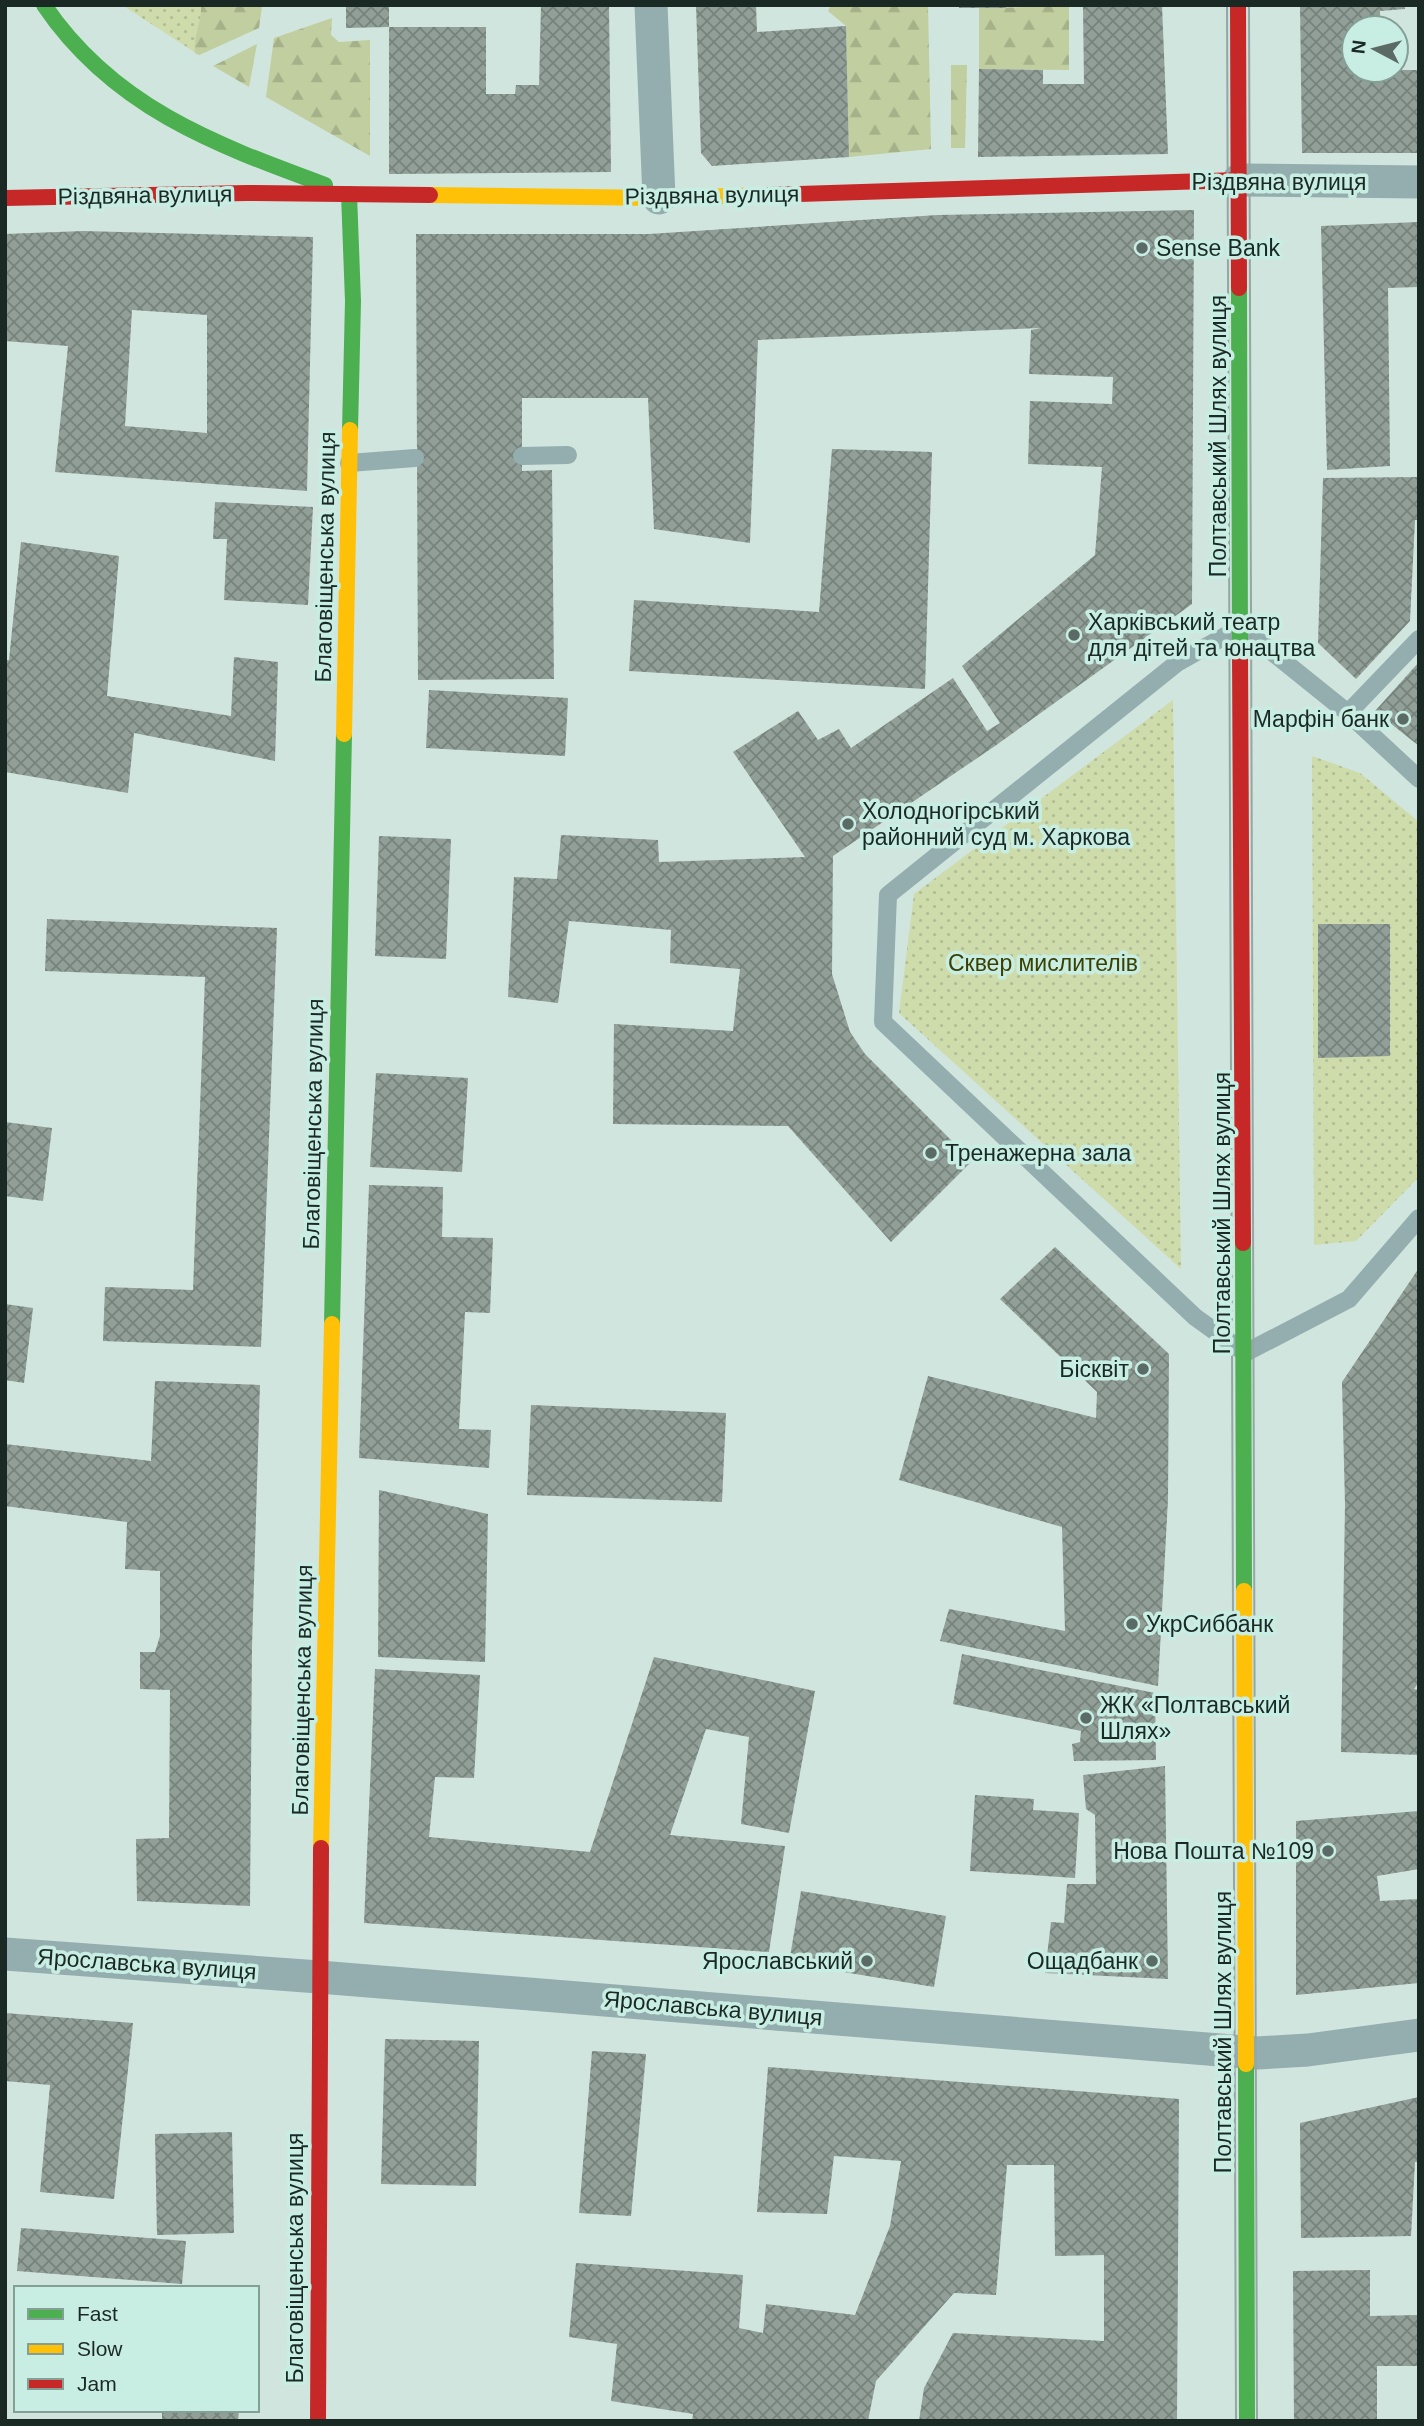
<svg xmlns="http://www.w3.org/2000/svg" width="1424" height="2426" viewBox="0 0 1424 2426" font-family="Arial,sans-serif">
  <style>
    .grass { fill: url(#grass-dots) }
    .forest { fill: url(#forest-firs) }
    .building { fill: url(#building-cross-hatch); fill-rule: evenodd }
    .lines { fill: none; stroke-linecap: round; stroke-linejoin: round }
    .lane { stroke: #94adae; stroke-width: 18 }
    .street { stroke: #94adae; stroke-width: 33 }
    .fast { stroke: #4caf50; stroke-width: 16 }
    .slow { stroke: #ffc107; stroke-width: 16 }
    .jam { stroke: #c62828; stroke-width: 16 }
    .tram { stroke: #94a7a5; stroke-width: 2 }
    .poi-dot { fill: #5a6b66; stroke: #c8ede2; stroke-width: 2.5 }
    .labels { text-anchor: middle; dominant-baseline: central; stroke-width: 7; stroke-linejoin: round; paint-order: stroke }
    .street-label { font-size: 23px; fill: #1b2925; stroke: #c8ede2 }
    .poi-label { font-size: 23px; fill: #1b2925; stroke: #c8ede2; text-anchor: start }
    .park-label { font-size: 23px; fill: #3b3f00; stroke: #c8ede2 }
  </style>
  <defs>
    <pattern id="grass-dots" width="8" height="8" patternUnits="userSpaceOnUse" patternTransform="scale(1.75)"><rect width="8" height="8" fill="#cedcac"/><path d="M2 2h.1M6 6h.1" fill="none" stroke="#b0bd94" stroke-width="1.8" stroke-linecap="round"/></pattern>
    <pattern id="forest-firs" width="22" height="20" patternUnits="userSpaceOnUse" patternTransform="scale(1.75)"><rect width="22" height="20" fill="#c1ce9f"/><path d="M5 1l3.5 6h-7zM16 11l3.5 6h-7z" fill="#a5b189"/></pattern>
    <pattern id="building-cross-hatch" width="8" height="8" patternUnits="userSpaceOnUse" patternTransform="scale(1.75)"><rect width="8" height="8" fill="#929f98"/><path d="M0 0l8 8M0 8l8-8" fill="none" stroke="#76827c"/></pattern>
  </defs>
  <rect width="100%" height="100%" fill="#d0e5de"/>
  <g class="grass">
    <path d="M 122,5 L 262,5 L 259,28 L 199,55 Z"/>
    <path d="M 1173,700 L 1181,1269 L 899,1013 L 914,894 Z"/>
    <path d="M 1312,756 L 1360,773 L 1419,822 L 1419,1177 L 1356,1241 L 1314,1245 Z"/>
  </g>
  <g class="forest">
    <path d="M 201,5 L 262,5 L 259,28 L 199,55 L 195,53 C 193,35 202,22 201,5 Z"/>
    <path d="M 831,5 L 928,5 L 931,149 L 849,157 L 846,26 L 828,11 Z"/>
    <path d="M 1069,6 L 1069,70 L 979,69 L 979,8 Z"/>
    <path d="M 332,18 L 331,35 L 339,42 L 370,40 L 370,156 L 266,97 L 274,38 Z"/>
    <path d="M 257,44 L 249,87 L 213,66 Z"/>
    <path d="M 951,65 L 967,65 L 965,148 L 951,148 Z"/>
  </g>
  <g class="building">
    <path d="M 346,5 L 389,5 L 389,27 L 346,28 Z"/>
    <path d="M 541,5 L 609,5 L 611,172 L 389,174 L 389,27 L 486,27 L 486,94 L 515,94 L 516,85 L 539,85 Z"/>
    <path d="M 696,5 L 756,5 L 757,32 L 846,26 L 849,157 L 712,166 L 701,153 Z"/>
    <path d="M 960,5 L 1006,5 L 1006,8 L 959,8 Z"/>
    <path d="M 1083,5 L 1162,5 L 1168,154 L 978,157 L 979,69 L 1043,70 L 1043,84 L 1084,84 Z"/>
    <path d="M 1300,5 L 1405,5 L 1405,9 L 1380,11 L 1380,28 L 1354,28 L 1354,70 L 1419,70 L 1419,153 L 1302,153 Z"/>
    <path d="M 1194,210 L 1192,604 L 995,746 L 833,856 L 832,974 L 850,1032 L 865,1054 L 972,1161 L 891,1242 L 788,1126 L 613,1124 L 614,1024 L 733,1031 L 740,969 L 670,963 L 671,930 L 569,921 L 558,1003 L 508,997 L 514,877 L 557,879 L 561,835 L 658,840 L 659,862 L 805,857 L 733,752 L 798,711 L 818,740 L 839,729 L 851,748 L 953,678 L 987,731 L 1000,723 L 962,666 L 1095,555 L 1102,467 L 1028,464 L 1030,401 L 1112,404 L 1113,377 L 1029,374 L 1031,330 L 1041,328 L 758,340 L 750,543 L 654,529 L 648,398 L 522,398 L 522,471 L 552,470 L 554,679 L 418,680 L 416,234 L 649,234 L 938,215 Z"/>
    <path d="M 1419,222 L 1419,287 L 1388,288 L 1390,466 L 1327,470 L 1321,226 Z"/>
    <path d="M 83,231 L 313,237 L 307,491 L 55,472 L 68,346 L 5,341 L 5,234 ZM 132,310 L 207,315 L 207,433 L 125,426 Z"/>
    <path d="M 832,449 L 932,452 L 925,689 L 629,671 L 634,600 L 819,612 Z"/>
    <path d="M 1419,477 L 1419,520 L 1415,520 L 1410,621 L 1356,679 L 1318,643 L 1323,478 Z"/>
    <path d="M 215,502 L 313,507 L 308,605 L 224,600 L 227,539 L 213,539 Z"/>
    <path d="M 21,542 L 119,556 L 107,696 L 231,716 L 234,657 L 278,662 L 275,761 L 134,733 L 128,793 L 5,772 L 5,660 L 9,660 Z"/>
    <path d="M 1419,662 L 1419,746 L 1375,711 Z"/>
    <path d="M 429,690 L 568,698 L 565,756 L 426,748 Z"/>
    <path d="M 379,836 L 451,839 L 446,959 L 375,956 Z"/>
    <path d="M 47,919 L 277,928 L 261,1347 L 103,1341 L 105,1287 L 193,1290 L 205,977 L 45,971 Z"/>
    <path d="M 1318,924 L 1390,924 L 1390,1056 L 1318,1058 Z"/>
    <path d="M 376,1073 L 468,1078 L 462,1172 L 370,1167 Z"/>
    <path d="M 5,1122 L 52,1128 L 43,1201 L 5,1196 Z"/>
    <path d="M 369,1185 L 443,1187 L 442,1237 L 493,1238 L 490,1313 L 465,1312 L 459,1429 L 491,1430 L 489,1468 L 359,1458 Z"/>
    <path d="M 1055,1247 L 1169,1354 L 1168,1499 L 1158,1686 L 940,1641 L 949,1609 L 1065,1631 L 1062,1527 L 899,1480 L 928,1376 L 1096,1418 L 1097,1392 L 1000,1299 Z"/>
    <path d="M 1419,1268 L 1419,1682 L 1414,1689 L 1419,1690 L 1419,1755 L 1341,1752 L 1345,1505 L 1342,1382 Z"/>
    <path d="M 5,1304 L 33,1308 L 24,1383 L 5,1380 Z"/>
    <path d="M 155,1381 L 260,1385 L 252,1646 L 250,1906 L 137,1901 L 136,1839 L 169,1838 L 170,1690 L 140,1689 L 140,1652 L 155,1652 L 160,1636 L 160,1571 L 125,1569 L 127,1522 L 5,1506 L 5,1444 L 151,1461 Z"/>
    <path d="M 531,1405 L 726,1413 L 722,1502 L 527,1495 Z"/>
    <path d="M 379,1490 L 488,1514 L 485,1662 L 378,1657 Z"/>
    <path d="M 962,1654 L 1155,1693 L 1156,1760 L 1074,1761 L 1072,1744 L 1080,1742 L 1081,1731 L 953,1704 Z"/>
    <path d="M 654,1657 L 815,1691 L 789,1833 L 741,1824 L 749,1737 L 706,1729 L 670,1835 L 785,1846 L 769,1952 L 364,1923 L 375,1669 L 480,1675 L 474,1778 L 435,1777 L 429,1837 L 590,1852 Z"/>
    <path d="M 1165,1766 L 1168,1979 L 1045,1973 L 1051,1922 L 1064,1923 L 1067,1884 L 1096,1884 L 1095,1815 L 1086,1809 L 1083,1775 Z"/>
    <path d="M 975,1795 L 1034,1799 L 1033,1810 L 1079,1813 L 1075,1878 L 970,1871 Z"/>
    <path d="M 1419,1811 L 1419,1869 L 1377,1876 L 1380,1901 L 1419,1899 L 1419,1983 L 1296,1995 L 1296,1821 Z"/>
    <path d="M 801,1891 L 946,1916 L 934,1987 L 789,1963 Z"/>
    <path d="M 5,2013 L 133,2023 L 114,2199 L 40,2192 L 50,2085 L 5,2081 Z"/>
    <path d="M 385,2039 L 479,2041 L 476,2186 L 381,2184 Z"/>
    <path d="M 592,2051 L 646,2054 L 631,2216 L 579,2213 Z"/>
    <path d="M 768,2067 L 1179,2099 L 1177,2421 L 919,2421 L 924,2388 L 953,2333 L 1104,2341 L 1104,2255 L 1055,2256 L 1054,2165 L 1007,2165 L 996,2295 L 954,2293 L 876,2381 L 868,2421 L 692,2421 L 693,2414 L 611,2401 L 617,2344 L 569,2337 L 576,2263 L 743,2275 L 739,2328 L 763,2333 L 766,2304 L 855,2315 L 890,2226 L 901,2161 L 834,2156 L 827,2214 L 757,2212 Z"/>
    <path d="M 1419,2097 L 1419,2162 L 1415,2162 L 1411,2236 L 1301,2238 L 1300,2123 Z"/>
    <path d="M 232,2132 L 234,2233 L 157,2235 L 155,2134 Z"/>
    <path d="M 21,2228 L 186,2241 L 182,2284 L 17,2271 Z"/>
    <path d="M 1370,2270 L 1370,2316 L 1419,2315 L 1419,2366 L 1377,2366 L 1377,2421 L 1294,2421 L 1293,2271 Z"/>
    <path d="M 162,2410 L 239,2410 L 238,2421 L 162,2421 Z"/>
  </g>
  <g class="lines">
    <g class="lane">
      <path d="M 522,456 L 568,455"/>
      <path d="M 349,463 L 415,458"/>
      <path d="M 1348,713 L 1419,639"/>
      <path d="M 1419,779 L 1348,713 L 1241,627 L 1177,663 L 888,895 L 883,1022 L 1195,1317 L 1245,1353 L 1349,1299 L 1419,1218"/>
    </g>
    <g class="street">
      <path d="M 651,5 L 659,198"/>
      <path d="M 1239,180 L 1419,182"/>
      <path d="M 5,1954 L 319,1977 L 1257,2053 L 1308,2050 L 1419,2035"/>
    </g>
    <g class="fast">
      <path d="M 44,5 C 113,107 214,144 325,185"/>
      <path d="M 349,194 L 353,301 L 350,430"/>
      <path d="M 1239,288 L 1240,653"/>
      <path d="M 1243,1243 L 1244,1591"/>
      <path d="M 332,1324 L 344,734"/>
      <path d="M 1246,2064 L 1247,2421"/>
    </g>
    <g class="slow">
      <path d="M 430,195 L 659,198 L 768,195"/>
      <path d="M 344,734 L 350,430"/>
      <path d="M 1244,1591 L 1246,2064"/>
      <path d="M 321,1848 L 332,1324"/>
    </g>
    <g class="jam">
      <path d="M 1238,5 L 1239,288"/>
      <path d="M 768,195 L 1239,180"/>
      <path d="M 5,198 L 247,193 L 430,195"/>
      <path d="M 1240,653 L 1243,1243"/>
      <path d="M 318,2421 L 321,1848"/>
    </g>
    <g class="tram">
      <path d="M 1227,5 L 1236,2421"/>
      <path d="M 1249,5 L 1257,2421"/>
    </g>
  </g>
  <g class="poi-dot">
    <circle cx="1142" cy="248" r="7"/>
    <circle cx="1074" cy="635" r="7"/>
    <circle cx="1403" cy="719" r="7"/>
    <circle cx="848" cy="824" r="7"/>
    <circle cx="931" cy="1153" r="7"/>
    <circle cx="1143" cy="1369" r="7"/>
    <circle cx="1132" cy="1624" r="7"/>
    <circle cx="1086" cy="1718" r="7"/>
    <circle cx="1328" cy="1851" r="7"/>
    <circle cx="867" cy="1961" r="7"/>
    <circle cx="1152" cy="1961" r="7"/>
  </g>
  <g class="labels">
    <g class="street-label">
      <text x="1279" y="182">Різдвяна вулиця</text>
      <text transform="translate(145 195) rotate(-1)">Різдвяна вулиця</text>
      <text transform="translate(712 195) rotate(-1)">Різдвяна вулиця</text>
      <text transform="translate(1218 436) rotate(-90)">Полтавський Шлях вулиця</text>
      <text transform="translate(325 557) rotate(-89)">Благовіщенська вулиця</text>
      <text transform="translate(313 1124) rotate(-89)">Благовіщенська вулиця</text>
      <text transform="translate(1222 1213) rotate(-90)">Полтавський Шлях вулиця</text>
      <text transform="translate(302 1690) rotate(-89)">Благовіщенська вулиця</text>
      <text transform="translate(147 1964) rotate(4)">Ярославська вулиця</text>
      <text transform="translate(713 2008) rotate(5)">Ярославська вулиця</text>
      <text transform="translate(1223 2032) rotate(-90)">Полтавський Шлях вулиця</text>
      <text transform="translate(295 2258) rotate(-90)">Благовіщенська вулиця</text>
    </g>
    <g class="poi-label">
      <text x="1156" y="248">Sense Bank</text>
      <text x="1088" y="622">Харківський театр<tspan x="1088" dy="26">для дітей та юнацтва</tspan></text>
      <text x="1389" y="719" text-anchor="end">Марфін банк</text>
      <text x="862" y="811">Холодногірський<tspan x="862" dy="26">районний суд м. Харкова</tspan></text>
      <text x="945" y="1153">Тренажерна зала</text>
      <text x="1129" y="1369" text-anchor="end">Бісквіт</text>
      <text x="1146" y="1624">УкрСиббанк</text>
      <text x="1100" y="1705">ЖК «Полтавський<tspan x="1100" dy="26">Шлях»</tspan></text>
      <text x="1314" y="1851" text-anchor="end">Нова Пошта №109</text>
      <text x="853" y="1961" text-anchor="end">Ярославський</text>
      <text x="1138" y="1961" text-anchor="end">Ощадбанк</text>
    </g>
    <g class="park-label">
      <text x="1043" y="963">Сквер мислителів</text>
    </g>
  </g>
  <rect width="1424" height="2426" fill="none" stroke="#1b2925" stroke-width="14"/>
  <rect x="14" y="2286" width="245" height="126" fill="#c8ede2" stroke="#839f96" stroke-width="2"/>
  <rect x="28" y="2309" width="35" height="10" fill="#4caf50" stroke="#839f96" stroke-width="2"/>
  <text x="77" y="2321" font-size="21" fill="#1b2925">Fast</text>
  <rect x="28" y="2344" width="35" height="10" fill="#ffc107" stroke="#839f96" stroke-width="2"/>
  <text x="77" y="2356" font-size="21" fill="#1b2925">Slow</text>
  <rect x="28" y="2379" width="35" height="10" fill="#c62828" stroke="#839f96" stroke-width="2"/>
  <text x="77" y="2391" font-size="21" fill="#1b2925">Jam</text>
  <g transform="translate(1375 49) rotate(277)"><circle r="33" fill="#c8ede2" stroke="#839f96" stroke-width="2"/>
  <path d="M0-5L12 26L0 18L-12 26Z" fill="#5a6b66"/>
  <text y="-10" font-size="19" font-weight="bold" text-anchor="middle" fill="#1b2925">N</text>
  </g>
</svg>
